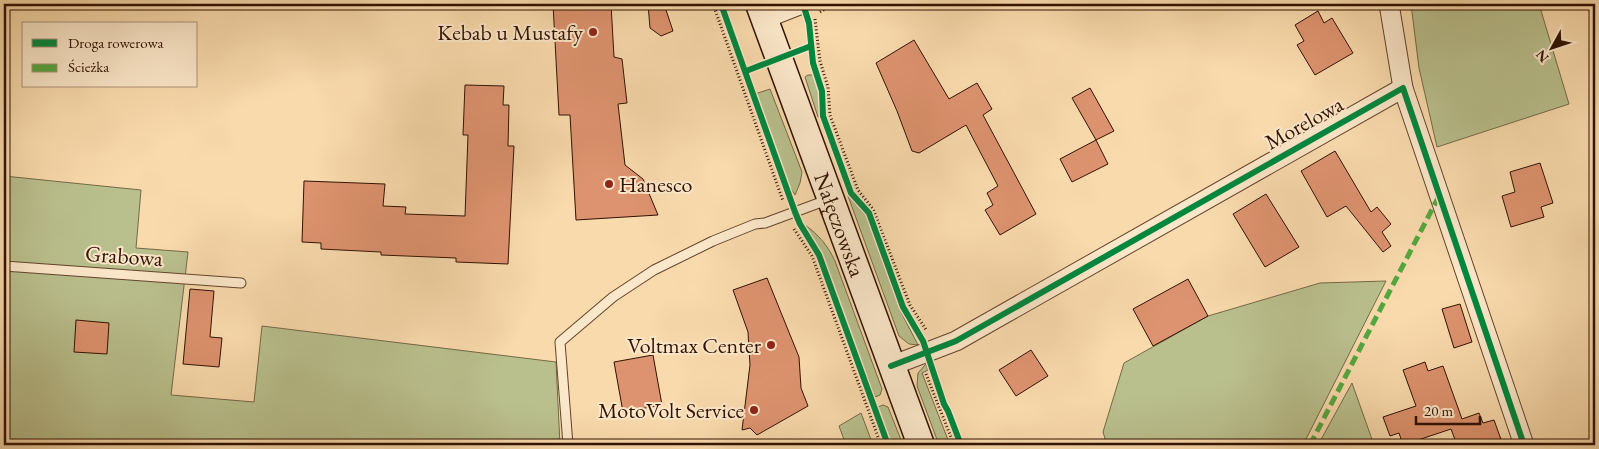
<svg xmlns="http://www.w3.org/2000/svg" width="1599" height="449" viewBox="0 0 1599 449" font-family="'EB Garamond',serif">
  <style>
    .green { fill: #b9c08d; stroke: #756947 }
    .building { fill: #dd936f; stroke: #311201 }
    .lines { fill: none; stroke-linecap: round; stroke-linejoin: round }
    .lane-casing { stroke: #63442c; stroke-width: 11 }
    .street-casing { stroke: #63442c; stroke-width: 21 }
    .secondary-casing { stroke: #311201; stroke-width: 29 }
    .path { stroke: #311201; stroke-width: 3; stroke-dasharray: 1 2.5; stroke-linecap: butt }
    .lane { stroke: #fbe7c9; stroke-width: 9 }
    .street { stroke: #fbe7c9; stroke-width: 19 }
    .secondary { stroke: #fbe7c9; stroke-width: 26 }
    .quiet { stroke: #54a840; stroke-width: 5; stroke-dasharray: 10 5; stroke-linecap: butt }
    .cycleway-casing { stroke: #fbe7c9; stroke-width: 9 }
    .cycleway { stroke: #00873e; stroke-width: 6 }
    .poi-dot { fill: #8f2418; stroke: #fbe7c9; stroke-width: 2 }
    .labels { text-anchor: middle; dominant-baseline: central; stroke-width: 4; stroke-linejoin: round; paint-order: stroke }
    .poi-label { font-size: 22px; fill: #311201; stroke: #fbe7c9; text-anchor: end }
    .street-label { font-size: 22px; fill: #311201; stroke: #fbe7c9 }
  </style>
  <rect width="100%" height="100%" fill="#f9daac"/>
  <filter id="stains"><feTurbulence type="fractalNoise" baseFrequency=".004" numOctaves="4"/><feColorMatrix values="0 0 0 0 .2 0 0 0 0 .09 0 0 0 0 .02 0 0 0 .5 -.17"/></filter>
  <radialGradient id="worn" r=".72"><stop offset=".6" stop-color="#630" stop-opacity="0"/><stop offset="1" stop-color="#630" stop-opacity=".3"/></radialGradient>
  <g class="green">
    <path d="M 1411,4 L 1539,4 L 1569,104 L 1437,147 L 1419,68 Z"/>
    <path d="M 808,75 L 813,75 L 818,88 L 820,116 L 818,117 L 805,77 Z"/>
    <path d="M 770,89 L 802,172 L 800,183 L 795,195 L 786,181 L 755,94 Z"/>
    <path d="M 4,176 L 141,190 L 136,248 L 188,252 L 171,395 L 254,402 L 262,326 L 556,362 L 560,445 L 4,445 Z"/>
    <path d="M 848,196 L 866,216 L 900,310 L 918,345 L 909,344 L 899,336 Z"/>
    <path d="M 805,225 C 819,235 828,246 835,261 L 882,389 L 880,395 L 875,397 L 821,253 L 810,238 Z"/>
    <path d="M 1386,281 L 1303,445 L 1107,445 L 1103,432 L 1124,363 L 1208,316 L 1320,283 Z"/>
    <path d="M 926,364 L 928,370 L 922,373 L 950,445 L 939,445 L 917,386 L 918,373 Z"/>
    <path d="M 1352,383 L 1374,445 L 1318,445 Z"/>
    <path d="M 883,405 L 888,407 L 903,445 L 891,445 L 878,407 Z"/>
    <path d="M 861,413 L 873,445 L 846,445 L 839,426 Z"/>
  </g>
  <g class="building">
    <path d="M 553,4 L 611,4 L 614,57 L 622,59 L 627,103 L 618,104 L 625,165 L 643,179 L 658,215 L 576,220 L 570,115 L 559,115 Z"/>
    <path d="M 648,4 L 664,4 L 673,31 L 661,36 L 650,28 Z"/>
    <path d="M 1318,11 L 1324,23 L 1332,18 L 1353,53 L 1315,75 L 1297,45 L 1304,41 L 1295,25 Z"/>
    <path d="M 914,40 L 949,99 L 977,83 L 992,109 L 983,115 L 1036,214 L 1000,235 L 985,210 L 993,205 L 987,193 L 998,186 L 966,125 L 919,153 L 912,151 L 897,111 L 876,63 Z"/>
    <path d="M 465,85 L 504,86 L 503,105 L 509,105 L 508,146 L 514,146 L 508,264 L 456,262 L 456,258 L 381,255 L 381,252 L 321,249 L 321,243 L 302,242 L 304,181 L 385,184 L 383,206 L 406,207 L 405,214 L 465,216 L 468,135 L 463,135 Z"/>
    <path d="M 1090,88 L 1114,131 L 1096,140 L 1072,98 Z"/>
    <path d="M 1096,140 L 1108,164 L 1072,182 L 1060,159 Z"/>
    <path d="M 1335,151 L 1371,212 L 1377,207 L 1391,224 L 1382,232 L 1391,246 L 1383,252 L 1346,206 L 1327,217 L 1301,171 Z"/>
    <path d="M 1540,163 L 1553,203 L 1541,207 L 1544,217 L 1511,227 L 1502,196 L 1515,192 L 1510,172 Z"/>
    <path d="M 1266,194 L 1299,247 L 1265,267 L 1233,214 Z"/>
    <path d="M 767,278 L 799,357 L 801,388 L 808,406 L 757,435 L 750,428 L 742,430 L 750,365 L 748,332 L 733,290 Z"/>
    <path d="M 1188,279 L 1208,316 L 1153,346 L 1133,309 Z"/>
    <path d="M 190,289 L 214,291 L 210,337 L 222,338 L 219,367 L 183,364 Z"/>
    <path d="M 1460,304 L 1472,342 L 1454,348 L 1442,309 Z"/>
    <path d="M 76,320 L 109,323 L 107,354 L 74,352 Z"/>
    <path d="M 1031,350 L 1048,376 L 1016,396 L 999,370 Z"/>
    <path d="M 653,355 L 662,405 L 623,412 L 614,362 Z"/>
    <path d="M 1425,362 L 1428,371 L 1443,366 L 1462,419 L 1479,413 L 1483,423 L 1494,420 L 1503,445 L 1457,445 L 1451,429 L 1403,445 L 1399,433 L 1390,436 L 1383,417 L 1416,406 L 1403,370 Z"/>
  </g>
  <g class="lines">
    <g class="lane-casing">
      <g id="lane">
        <path d="M 4,266 L 241,283"/>
        <path d="M 568,445 L 560,342 L 613,297 L 654,270 L 713,241 L 755,224 L 765,223 L 827,200"/>
      </g>
    </g>
    <g class="street-casing">
      <g id="street">
        <path d="M 1389,4 L 1403,88"/>
        <path d="M 764,19 L 802,4"/>
        <path d="M 891,366 L 956,341 L 1403,88 L 1524,445"/>
      </g>
    </g>
    <g class="secondary-casing">
      <g id="secondary">
        <path id="s1" d="M 759,4 L 921,445"/>
      </g>
    </g>
    <g class="path">
      <path d="M 713,4 L 783,201"/>
      <path d="M 820,12 L 834,4"/>
      <path d="M 815,19 L 820,61 L 828,87 L 830,115 L 858,190 L 873,209 L 910,305 L 927,331"/>
      <path d="M 794,229 L 812,256 L 881,445"/>
      <path d="M 926,374 L 954,445"/>
    </g>
    <use href="#lane" class="lane"/>
    <use href="#street" class="street"/>
    <use href="#secondary" class="secondary"/>
    <path class="quiet" d="M 1310,445 L 1439,196"/>
    <g class="cycleway-casing">
      <g id="cycleway">
        <path d="M 721,4 L 795,212 L 800,224 L 819,255 L 888,445"/>
        <path d="M 803,4 L 809,23 L 813,63 L 822,91 L 823,116 L 851,193 L 869,213 L 903,307 L 923,341 L 944,404 L 948,411 L 961,445"/>
        <path d="M 746,71 L 811,46"/>
        <path d="M 891,366 L 956,341 L 1403,88 L 1524,445"/>
      </g>
    </g>
    <use href="#cycleway" class="cycleway"/>
  </g>
  <g class="poi-dot">
    <circle cx="593" cy="32" r="5"/>
    <circle cx="609" cy="184" r="5"/>
    <circle cx="771" cy="345" r="5"/>
    <circle cx="754" cy="410" r="5"/>
  </g>
  <g class="labels">
    <g class="poi-label">
      <text x="583" y="32">Kebab u Mustafy</text>
      <text x="619" y="184" text-anchor="start">Hanesco</text>
      <text x="761" y="345">Voltmax Center</text>
      <text x="744" y="410">MotoVolt Service</text>
    </g>
    <g class="street-label">
      <text transform="translate(1304 123) rotate(-29)">Morelowa</text>
      <text stroke="none"><textPath href="#s1" startOffset="235">Nałęczowska</textPath></text>
      <text transform="translate(124 256) rotate(4)">Grabowa</text>
    </g>
  </g>
  <rect width="1599" height="449" fill="none" stroke="#f9daac" stroke-width="20"/>
  <rect x="5" y="5" width="1589" height="439" fill="none" stroke="#311201" stroke-width="2.5"/>
  <rect x="10" y="10" width="1579" height="429" fill="none" stroke="#311201"/>
  <rect x="22" y="22" width="175" height="65" fill="#fbe7c9" stroke="#aa9279"/>
  <rect x="32" y="39" width="25" height="8" fill="#00873e" stroke="#aa9279"/>
  <text x="68" y="48" font-size="15" fill="#311201">Droga rowerowa</text>
  <rect x="32" y="64" width="25" height="8" fill="#54a840" stroke="#aa9279"/>
  <text x="68" y="72" font-size="15" fill="#311201">Ścieżka</text>
  <g transform="translate(1552 48) rotate(230)" stroke="#fbe7c9" stroke-width="4" paint-order="stroke">
  <path d="M0-4L9 19L0 12L-9 19Z" fill="#311201"/>
  <text y="-8" font-size="14" font-weight="bold" text-anchor="middle" fill="#311201">N</text>
  </g>
  <path d="M1416 416v8h64v-8" fill="none" stroke="#311201" stroke-width="2.5"/>
  <text x="1424" y="416" font-size="15" fill="#311201" stroke="#fbe7c9" stroke-width="4" paint-order="stroke">20 m</text>
  <rect width="100%" height="100%" filter="url(#stains)"/>
  <rect width="100%" height="100%" fill="url(#worn)"/>
</svg>
